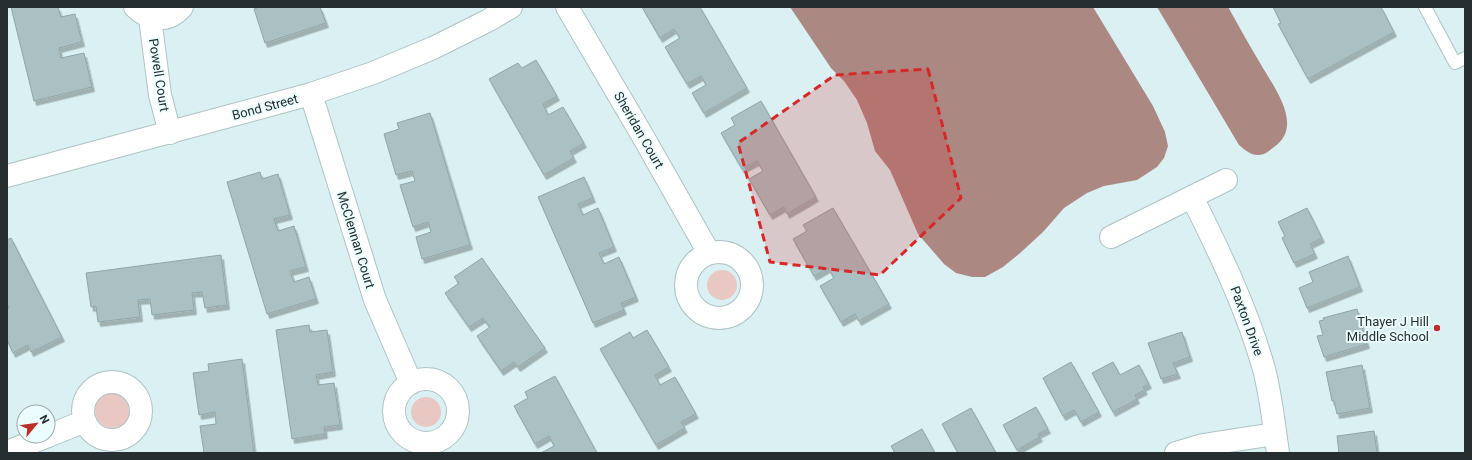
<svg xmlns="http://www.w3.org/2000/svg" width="1472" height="460" viewBox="0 0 1472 460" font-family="Roboto,sans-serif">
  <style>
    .green { fill: #e9c8c3 }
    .water { fill: #ac8882 }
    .building { fill: #abc0c2; stroke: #90a5a7; filter: url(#shadow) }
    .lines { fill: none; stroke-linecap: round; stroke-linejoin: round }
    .lane-casing { stroke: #adc3c4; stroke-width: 14 }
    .street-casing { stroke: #adc3c4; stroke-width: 24 }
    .lane { stroke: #fff; stroke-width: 12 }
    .street { stroke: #fff; stroke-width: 22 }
    .marked { fill: #d62828; fill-opacity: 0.2; stroke: #d62828; stroke-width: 3; stroke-dasharray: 8 5; stroke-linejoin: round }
    .poi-dot { fill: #bc2d28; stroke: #ebfdfe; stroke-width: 1.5 }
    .labels { text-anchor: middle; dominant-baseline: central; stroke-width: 4; stroke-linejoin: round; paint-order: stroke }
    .street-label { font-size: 13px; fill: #262e2f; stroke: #ebfdfe }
    .poi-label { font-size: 13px; fill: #262e2f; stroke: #ebfdfe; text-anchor: end }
  </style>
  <defs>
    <filter id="shadow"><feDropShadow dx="2.5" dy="4.5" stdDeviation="0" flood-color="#0004"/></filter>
  </defs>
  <rect width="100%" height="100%" fill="#daf0f2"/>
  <g class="green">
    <circle cx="722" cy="285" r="15"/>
    <circle cx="113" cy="410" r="18"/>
    <circle cx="426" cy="412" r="15"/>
  </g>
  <g class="water">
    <path d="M 790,7 L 1093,7 L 1153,106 L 1165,132 L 1168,146 L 1164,158 L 1157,167 L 1137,180 L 1104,186 L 1087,193 L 1064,208 L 1043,232 L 1019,254 L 1003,267 L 985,277 L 972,277 L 956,273 L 944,264 L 918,234 L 890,170 L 875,151 L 867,123 L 857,100 L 844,81 L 831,68 Z"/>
    <path d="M 1157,7 L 1228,7 C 1239,26 1249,45 1260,63 C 1273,86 1305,126 1274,147 C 1271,149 1267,153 1264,154 C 1253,157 1247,152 1239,145 Z"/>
  </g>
  <g class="building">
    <path d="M 11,7 L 58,7 L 61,17 L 75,14 L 82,42 L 59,48 L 61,58 L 84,53 L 92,87 L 34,101 Z"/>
    <path d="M 260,7 L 320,7 L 326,23 L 265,43 L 254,9 Z"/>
    <path d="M 642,7 L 700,7 L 747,88 L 704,113 L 692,93 L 706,85 L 701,76 L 687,84 L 665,47 L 680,38 L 674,29 L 660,38 Z"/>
    <path d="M 1273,7 L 1381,7 L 1394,32 L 1308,79 L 1278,24 L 1281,23 Z"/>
    <path d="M 536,60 L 557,96 L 543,104 L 548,115 L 563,107 L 584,143 L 570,151 L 574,158 L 544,175 L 489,79 L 518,63 L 522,68 Z"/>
    <path d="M 761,101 L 816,197 L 787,214 L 784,207 L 770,215 L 749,179 L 763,171 L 757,161 L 742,169 L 721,133 L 735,125 L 731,118 Z"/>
    <path d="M 430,113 L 470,245 L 422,259 L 416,237 L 431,232 L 428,222 L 413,227 L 400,185 L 415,181 L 412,171 L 396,175 L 384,134 L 399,129 L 397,123 Z"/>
    <path d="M 260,172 L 262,179 L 278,174 L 290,215 L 274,219 L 278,231 L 294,226 L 306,267 L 290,271 L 294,282 L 309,277 L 316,299 L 267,314 L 227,182 Z"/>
    <path d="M 584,177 L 593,198 L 578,204 L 583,215 L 598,208 L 614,247 L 599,253 L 604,264 L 619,257 L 636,297 L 621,303 L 624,310 L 593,323 L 538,197 Z"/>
    <path d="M 833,208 L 889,304 L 859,321 L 855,314 L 841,322 L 820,286 L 834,278 L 828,268 L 814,276 L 793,239 L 807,231 L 803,225 Z"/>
    <path d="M 1307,208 L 1322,238 L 1310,244 L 1315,254 L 1294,263 L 1282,238 L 1285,236 L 1278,222 Z"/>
    <path d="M 11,238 L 62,337 L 31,352 L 28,345 L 13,353 L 7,340 L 7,309 L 9,308 L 7,304 L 7,240 Z"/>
    <path d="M 221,255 L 227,305 L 205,308 L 202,292 L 192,293 L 194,310 L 152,315 L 150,299 L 138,300 L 140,317 L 98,322 L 96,306 L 91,307 L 86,273 Z"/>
    <path d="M 1348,256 L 1360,287 L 1307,308 L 1299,288 L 1313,282 L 1309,272 Z"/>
    <path d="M 482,258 L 545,348 L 518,367 L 514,362 L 501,371 L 477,336 L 490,327 L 483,318 L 469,327 L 445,293 L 459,283 L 454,277 Z"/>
    <path d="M 1357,309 L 1367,344 L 1324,357 L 1317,336 L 1323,335 L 1319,321 L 1324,320 L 1323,318 Z"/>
    <path d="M 309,325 L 310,332 L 327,330 L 333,372 L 316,375 L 318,385 L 334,383 L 340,425 L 324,427 L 325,434 L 292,439 L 276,330 Z"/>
    <path d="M 647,330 L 669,367 L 655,375 L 660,385 L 675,377 L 696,414 L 681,422 L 685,428 L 656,445 L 600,349 L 630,332 L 633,338 Z"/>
    <path d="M 1182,332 L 1190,357 L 1173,363 L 1178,374 L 1161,379 L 1148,343 Z"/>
    <path d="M 242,359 L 254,453 L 204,453 L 200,426 L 216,424 L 215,412 L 199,415 L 193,373 L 209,371 L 208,364 Z"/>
    <path d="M 1071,362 L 1099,412 L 1081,422 L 1074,410 L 1063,416 L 1043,378 Z"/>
    <path d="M 1113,362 L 1120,375 L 1139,365 L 1149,384 L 1143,387 L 1145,390 L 1135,395 L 1137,399 L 1113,412 L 1092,373 Z"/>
    <path d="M 1362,365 L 1370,408 L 1337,414 L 1334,401 L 1332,401 L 1326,372 Z"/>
    <path d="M 555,376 L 597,453 L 541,453 L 554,446 L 549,436 L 535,444 L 514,406 L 528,398 L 525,392 Z"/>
    <path d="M 1036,407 L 1048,429 L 1038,434 L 1040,437 L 1017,450 L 1003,425 Z"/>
    <path d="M 971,408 L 996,453 L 958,453 L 942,424 Z"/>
    <path d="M 922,429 L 935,453 L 895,453 L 891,446 Z"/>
    <path d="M 1374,431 L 1377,453 L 1339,453 L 1337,436 Z"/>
  </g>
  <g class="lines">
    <g class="lane-casing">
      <path id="lane" d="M 1425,7 L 1455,63 L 1465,58"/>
    </g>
    <g class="street-casing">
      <g id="street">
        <path d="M 135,7 C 149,21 168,23 182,7"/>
        <path d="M 567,7 L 645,140 L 709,253"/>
        <path d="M 150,18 L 160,95 L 170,133"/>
        <path d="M 311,94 L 375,300 L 411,383"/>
        <path d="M 7,176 L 311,94 L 373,73 L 433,48 L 489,20 L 511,7"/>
        <path d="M 1192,197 C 1220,253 1247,309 1264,369 C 1271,396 1274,425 1278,453"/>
        <path d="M 1111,237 L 1226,180"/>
        <circle cx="719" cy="285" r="33"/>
        <circle cx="426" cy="411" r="32"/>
        <circle cx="112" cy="411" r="29"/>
        <path d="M 48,436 L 85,421"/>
        <path d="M 7,452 L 48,436"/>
        <path d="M 1176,453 L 1203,445 L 1275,434"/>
      </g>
    </g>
    <use href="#lane" class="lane"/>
    <use href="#street" class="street"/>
  </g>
  <path class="marked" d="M 928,69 L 961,198 L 880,275 L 770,262 L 738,143 L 835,75 Z"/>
  <circle class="poi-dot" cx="1437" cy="328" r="4"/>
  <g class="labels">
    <g class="street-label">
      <text transform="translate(159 75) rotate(81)">Powell Court</text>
      <text transform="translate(265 107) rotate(-15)">Bond Street</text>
      <text transform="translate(639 130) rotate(60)">Sheridan Court</text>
      <text transform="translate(356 240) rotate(73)">McClennan Court</text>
      <text transform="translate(1247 321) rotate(70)">Paxton Drive</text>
    </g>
    <g class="poi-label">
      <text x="1429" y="321">Thayer J Hill<tspan x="1429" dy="15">Middle School</tspan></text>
    </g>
  </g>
  <rect width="1472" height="460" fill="none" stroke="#262e2f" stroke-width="16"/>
  <g transform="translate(36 424) rotate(61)"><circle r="19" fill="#ebfdfe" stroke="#9caaab"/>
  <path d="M0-3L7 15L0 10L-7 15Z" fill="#bc2d28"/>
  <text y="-6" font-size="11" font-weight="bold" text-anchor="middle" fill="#262e2f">N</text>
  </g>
</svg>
